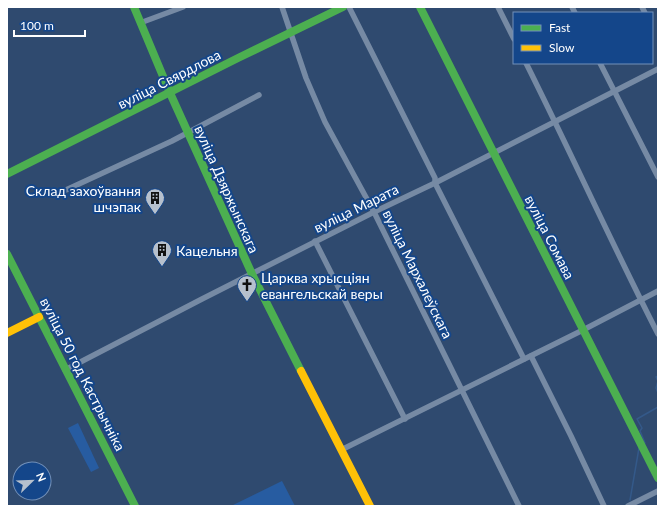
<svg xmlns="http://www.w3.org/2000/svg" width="665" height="513" viewBox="0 0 665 513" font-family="Lato,sans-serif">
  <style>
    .green { fill: #275ca1 }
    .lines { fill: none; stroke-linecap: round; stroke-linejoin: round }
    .stream { stroke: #345989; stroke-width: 1.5 }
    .street { stroke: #768aa4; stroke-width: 5.5 }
    .fast { stroke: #4caf50; stroke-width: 8 }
    .slow { stroke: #ffc107; stroke-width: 8 }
    .labels { text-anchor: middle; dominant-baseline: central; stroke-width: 4; stroke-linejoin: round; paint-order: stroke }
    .street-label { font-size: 14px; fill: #fff; stroke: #14468a }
    .poi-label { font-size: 14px; fill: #fff; stroke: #14468a; text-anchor: start }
  </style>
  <rect width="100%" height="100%" fill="#2f4a6f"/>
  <g class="green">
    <path d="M 78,423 L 99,468 L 91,472 L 68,428 Z"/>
    <path d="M 282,481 L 295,506 L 231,506 Z"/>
  </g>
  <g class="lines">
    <g class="stream">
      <path d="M 658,381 L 656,388 L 658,393"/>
      <path d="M 658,381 L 656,377 L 658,376"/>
      <path d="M 645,443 L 640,431 L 642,428 L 637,419 L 658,407"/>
      <path d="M 630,500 L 639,448"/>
    </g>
    <g class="street">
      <path d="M 282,7 L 306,78 L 325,122 L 374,212 L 519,506"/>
      <path d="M 349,7 L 435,178 L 435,183 L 524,359"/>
      <path d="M 498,7 L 514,39"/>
      <path d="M 572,7 L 575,13"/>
      <path d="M 642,7 L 645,13"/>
      <path d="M 140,23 L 183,7"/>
      <path d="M 526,63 C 571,153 612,244 658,334"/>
      <path d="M 600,63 L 658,177"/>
      <path d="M 55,195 L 172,141 L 259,95"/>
      <path d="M 315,241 L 405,419"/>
      <path d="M 531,356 L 571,436 L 604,506"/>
      <path d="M 65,370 L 202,299 L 374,212 L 435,183 L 658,69"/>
      <path d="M 341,450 L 583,330 L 658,291"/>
      <path d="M 628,506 L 658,491"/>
    </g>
    <g class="fast">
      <path d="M 134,7 L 170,93 L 252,274 L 301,371"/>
      <path d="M 420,7 L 658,478"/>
      <path d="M 7,174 L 238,58 L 343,7"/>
      <path d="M 7,254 L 135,506"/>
    </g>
    <g class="slow">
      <path d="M 7,333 L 39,317"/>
      <path d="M 301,371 L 370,506"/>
    </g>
  </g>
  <defs>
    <g id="building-pin" transform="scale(1)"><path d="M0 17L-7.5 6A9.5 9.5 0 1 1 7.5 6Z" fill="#b6c0cd" stroke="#14468a"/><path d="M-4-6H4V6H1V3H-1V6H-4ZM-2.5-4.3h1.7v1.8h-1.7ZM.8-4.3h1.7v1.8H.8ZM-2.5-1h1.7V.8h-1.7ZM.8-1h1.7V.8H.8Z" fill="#111"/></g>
    <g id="church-pin" transform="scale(1)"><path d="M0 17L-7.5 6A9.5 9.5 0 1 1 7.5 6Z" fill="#b6c0cd" stroke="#14468a"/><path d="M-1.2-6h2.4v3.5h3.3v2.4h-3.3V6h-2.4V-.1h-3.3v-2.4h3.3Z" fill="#111"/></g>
  </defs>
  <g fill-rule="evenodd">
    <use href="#building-pin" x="155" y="198"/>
    <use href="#building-pin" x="162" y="250"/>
    <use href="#church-pin" x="247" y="285"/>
  </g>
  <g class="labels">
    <g class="street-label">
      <text transform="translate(169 79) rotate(-27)">вуліца Свярдлова</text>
      <text transform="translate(227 189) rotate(66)">вуліца Дзяржынскага</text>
      <text transform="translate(356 208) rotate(-26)">вуліца Марата</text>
      <text transform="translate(550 237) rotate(63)">вуліца Сомава</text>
      <text transform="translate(418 274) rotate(64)">вуліца Мархалеўскага</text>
      <text transform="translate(83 374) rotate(63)">вуліца 50 год Кастрычніка</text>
    </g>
    <g class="poi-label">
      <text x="141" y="190" text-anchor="end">Склад захоўвання<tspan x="141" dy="16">шчэпак</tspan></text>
      <text x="176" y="250">Кацельня</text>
      <text x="261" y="277">Царква хрысціян<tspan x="261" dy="16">евангельскай веры</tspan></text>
    </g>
  </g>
  <rect width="665" height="513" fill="none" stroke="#ffffff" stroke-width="16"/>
  <rect x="513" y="12" width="140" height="52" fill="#14468a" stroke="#7290b9"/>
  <rect x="521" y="25" width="20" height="6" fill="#4caf50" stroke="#7290b9"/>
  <text x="549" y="32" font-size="12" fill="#ffffff">Fast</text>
  <rect x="521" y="45" width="20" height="6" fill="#ffc107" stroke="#7290b9"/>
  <text x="549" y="52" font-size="12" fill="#ffffff">Slow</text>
  <g transform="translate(32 481) rotate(67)"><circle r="19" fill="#14468a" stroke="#7290b9"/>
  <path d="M0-3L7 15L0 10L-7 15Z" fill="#b6c0cd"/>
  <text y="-6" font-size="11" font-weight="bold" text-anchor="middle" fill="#ffffff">N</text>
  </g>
  <path d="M14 30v6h71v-6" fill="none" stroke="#ffffff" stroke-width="2"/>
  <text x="20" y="30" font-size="12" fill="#ffffff" stroke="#14468a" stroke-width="3" paint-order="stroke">100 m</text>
</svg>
